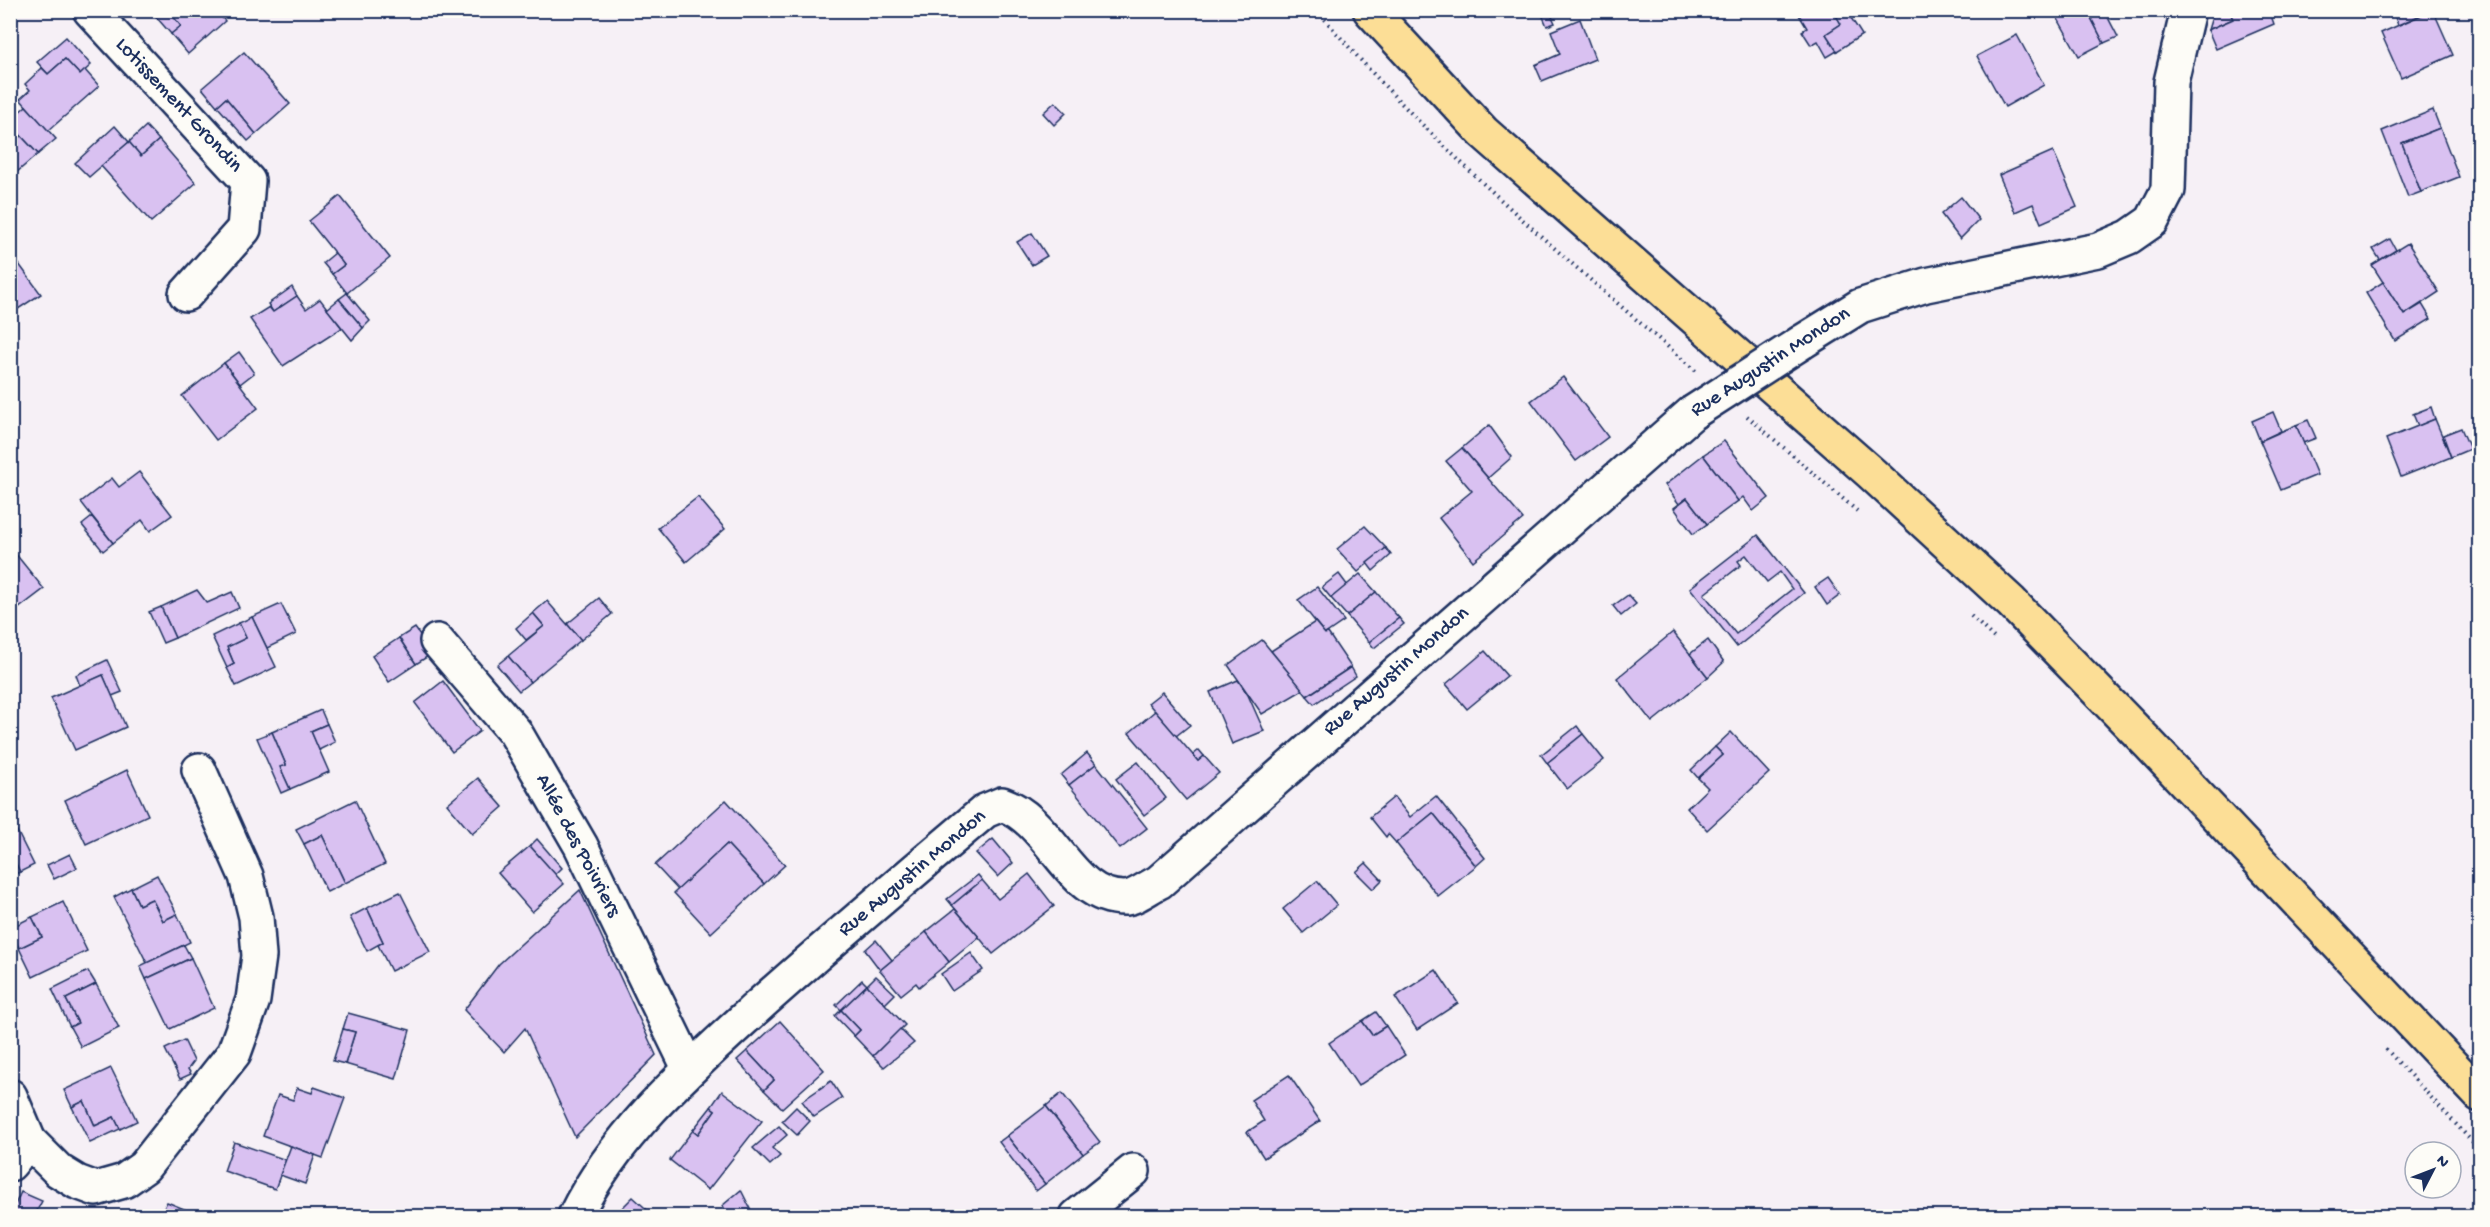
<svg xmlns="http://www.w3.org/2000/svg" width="2490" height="1227" viewBox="0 0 2490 1227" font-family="'Gochi Hand',sans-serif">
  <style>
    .building { fill: #d9c1f1; stroke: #1b2f5e; stroke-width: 1.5; fill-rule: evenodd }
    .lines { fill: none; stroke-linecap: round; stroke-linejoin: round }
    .minor-casing { stroke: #1b2f5e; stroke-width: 38 }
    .primary-casing { stroke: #1b2f5e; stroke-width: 38 }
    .path { stroke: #1b2f5e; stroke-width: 4; stroke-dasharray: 1.5 4.5; stroke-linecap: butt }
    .minor { stroke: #fdfcf7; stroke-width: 33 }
    .primary { stroke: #fcde96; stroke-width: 33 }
    .minor-bridge-casing { stroke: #1b2f5e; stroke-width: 38; stroke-linecap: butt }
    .minor-bridge { stroke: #fdfcf7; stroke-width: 33 }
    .labels { text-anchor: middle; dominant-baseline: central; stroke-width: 4.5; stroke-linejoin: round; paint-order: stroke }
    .street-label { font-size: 21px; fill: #1b2f5e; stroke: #fdfcf7 }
  </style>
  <rect width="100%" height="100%" fill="#f6f0f6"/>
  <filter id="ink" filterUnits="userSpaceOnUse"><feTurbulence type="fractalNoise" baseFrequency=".0167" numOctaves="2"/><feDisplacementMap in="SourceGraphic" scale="12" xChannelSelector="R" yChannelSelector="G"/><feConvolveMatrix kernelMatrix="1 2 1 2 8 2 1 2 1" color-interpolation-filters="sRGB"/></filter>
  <g filter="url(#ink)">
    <g class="building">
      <path d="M 150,10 L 168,10 L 181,26 L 171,34 Z"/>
      <path d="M 168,10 L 216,10 L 225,21 L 188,54 L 171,34 L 181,26 Z"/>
      <path d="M 1540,10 L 1549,10 L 1555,23 L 1547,26 Z"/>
      <path d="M 1796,10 L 1833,10 L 1841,24 L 1826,34 L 1837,51 L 1827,57 L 1818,41 L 1811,45 L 1802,31 L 1807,28 Z"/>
      <path d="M 1833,10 L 1846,10 L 1862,35 L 1837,51 L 1826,34 L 1841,24 Z"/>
      <path d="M 2053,10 L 2087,10 L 2104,43 L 2079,56 Z"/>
      <path d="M 2087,10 L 2104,10 L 2118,37 L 2104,43 Z"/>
      <path d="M 2214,10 L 2229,10 L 2233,19 L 2208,30 Z"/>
      <path d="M 2229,10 L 2269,10 L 2274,24 L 2216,49 L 2208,30 L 2233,19 Z"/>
      <path d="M 2392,10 L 2432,10 L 2398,25 Z"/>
      <path d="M 2433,10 L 2453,55 L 2401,78 L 2381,33 Z"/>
      <path d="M 1580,19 L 1595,59 L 1542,81 L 1535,65 L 1560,54 L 1551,31 Z"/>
      <path d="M 2017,35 L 2044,85 L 2005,107 L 1977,56 Z"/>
      <path d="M 66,37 L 91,65 L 80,75 L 65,59 L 48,74 L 37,62 Z"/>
      <path d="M 244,52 L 290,104 L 256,134 L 226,98 L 217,106 L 202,88 Z"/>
      <path d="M 65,59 L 80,75 L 85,70 L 99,86 L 48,131 L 20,99 L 30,90 L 25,84 L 42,68 L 48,74 Z"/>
      <path d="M 226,98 L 256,134 L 248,141 L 217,106 Z"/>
      <path d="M 1055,102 L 1066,113 L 1054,125 L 1043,113 Z"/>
      <path d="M 26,106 L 56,139 L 38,154 L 10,124 L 10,120 Z"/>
      <path d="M 2433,110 L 2440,128 L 2402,143 L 2421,192 L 2408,197 L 2382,131 Z"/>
      <path d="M 10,124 L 38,154 L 10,178 Z"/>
      <path d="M 115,126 L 129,142 L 89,177 L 75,163 Z"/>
      <path d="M 146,126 L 159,140 L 141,156 L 129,142 Z"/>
      <path d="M 2440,128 L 2459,177 L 2421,192 L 2402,143 Z"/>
      <path d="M 159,140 L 196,183 L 151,222 L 101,166 L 129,142 L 141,156 Z"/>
      <path d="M 2053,151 L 2077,207 L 2041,223 L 2033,204 L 2015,212 L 1999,175 Z"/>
      <path d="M 340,196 L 390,258 L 347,293 L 332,274 L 344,265 L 309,221 Z"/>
      <path d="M 1961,197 L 1979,220 L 1960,239 L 1941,214 Z"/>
      <path d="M 1032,233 L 1047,256 L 1032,265 L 1017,242 Z"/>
      <path d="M 2390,239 L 2396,250 L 2380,260 L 2373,249 Z"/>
      <path d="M 2408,243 L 2439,292 L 2404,315 L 2372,265 Z"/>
      <path d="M 335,253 L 344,265 L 332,274 L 323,263 Z"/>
      <path d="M 16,260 L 41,294 L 15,311 L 10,305 L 10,264 Z"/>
      <path d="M 2383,282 L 2404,315 L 2422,304 L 2431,319 L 2395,341 L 2366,293 Z"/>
      <path d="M 292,287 L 297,296 L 273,312 L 268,304 Z"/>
      <path d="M 347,293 L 370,321 L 363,328 L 339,299 Z"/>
      <path d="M 297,296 L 306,309 L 320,299 L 342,328 L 283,366 L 250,319 L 269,307 L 273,312 Z"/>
      <path d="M 339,299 L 363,328 L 352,340 L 327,309 Z"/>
      <path d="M 239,352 L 254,373 L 240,384 L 224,363 Z"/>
      <path d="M 224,363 L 258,408 L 216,440 L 182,396 Z"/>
      <path d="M 1563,377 L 1608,437 L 1576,461 L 1531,401 Z"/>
      <path d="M 2431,407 L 2435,419 L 2418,426 L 2413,414 Z"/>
      <path d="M 2273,412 L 2281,431 L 2260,441 L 2252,421 Z"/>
      <path d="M 2435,419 L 2451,457 L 2401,477 L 2386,439 Z"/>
      <path d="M 2308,420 L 2316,438 L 2303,443 L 2296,425 Z"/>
      <path d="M 1489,425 L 1512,457 L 1488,478 L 1462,448 Z"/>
      <path d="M 2296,425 L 2317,475 L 2281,490 L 2260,441 Z"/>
      <path d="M 2461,428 L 2470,449 L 2451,457 L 2443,435 Z"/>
      <path d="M 1724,441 L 1769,498 L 1753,511 L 1743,497 L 1738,501 L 1703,455 Z"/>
      <path d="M 1462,448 L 1523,519 L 1473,561 L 1439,518 L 1472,491 L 1446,461 Z"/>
      <path d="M 1703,455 L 1738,501 L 1707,524 L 1687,498 L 1679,504 L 1665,485 Z"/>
      <path d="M 139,472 L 172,515 L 150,531 L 142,520 L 113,543 L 81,502 L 112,478 L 119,487 Z"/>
      <path d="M 698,497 L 725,529 L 686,562 L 658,528 Z"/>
      <path d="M 1687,498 L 1707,524 L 1693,534 L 1674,508 Z"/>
      <path d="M 92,517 L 113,543 L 103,551 L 82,525 Z"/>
      <path d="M 1365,526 L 1386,548 L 1358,572 L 1337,549 Z"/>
      <path d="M 1758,535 L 1804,593 L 1737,647 L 1690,588 ZM 1746,555 L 1767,582 L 1780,572 L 1792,589 L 1736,634 L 1704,594 L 1741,565 L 1738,561 Z"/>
      <path d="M 10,547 L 44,589 L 10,615 Z"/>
      <path d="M 1386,548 L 1391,555 L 1373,571 L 1367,563 Z"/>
      <path d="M 1339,574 L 1348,586 L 1331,598 L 1322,587 Z"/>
      <path d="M 1360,574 L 1376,592 L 1347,616 L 1331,598 Z"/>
      <path d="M 1828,578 L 1840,595 L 1827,605 L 1815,587 Z"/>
      <path d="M 1317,587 L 1344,621 L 1325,634 L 1298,600 Z"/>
      <path d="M 197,590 L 207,603 L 232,592 L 239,608 L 175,638 L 161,607 Z"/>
      <path d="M 1376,592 L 1399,618 L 1369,642 L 1347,616 Z"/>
      <path d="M 1628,595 L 1636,604 L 1621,616 L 1613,606 Z"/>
      <path d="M 599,598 L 612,614 L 581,640 L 567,624 Z"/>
      <path d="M 547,601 L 581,640 L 530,682 L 508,656 L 544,626 L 533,613 Z"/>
      <path d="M 281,604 L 296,634 L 267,648 L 252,617 Z"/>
      <path d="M 161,607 L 175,638 L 163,643 L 149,612 Z"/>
      <path d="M 533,613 L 544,626 L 526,640 L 516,628 Z"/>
      <path d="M 252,617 L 276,667 L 236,686 L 227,668 L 234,664 L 227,647 L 246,638 L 239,623 Z"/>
      <path d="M 1399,618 L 1404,624 L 1374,648 L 1369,642 Z"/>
      <path d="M 1315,622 L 1325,634 L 1328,633 L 1351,667 L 1307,696 L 1271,651 Z"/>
      <path d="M 239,623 L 246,638 L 227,647 L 234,664 L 227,668 L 212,636 Z"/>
      <path d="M 415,628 L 433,653 L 416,664 L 399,638 Z"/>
      <path d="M 1673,632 L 1708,677 L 1652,722 L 1617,678 Z"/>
      <path d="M 399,638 L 416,664 L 389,682 L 372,656 Z"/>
      <path d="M 1262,640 L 1303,690 L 1262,714 L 1228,665 Z"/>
      <path d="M 1708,640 L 1724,662 L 1708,677 L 1690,654 Z"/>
      <path d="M 1485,651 L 1507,676 L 1467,709 L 1446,684 Z"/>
      <path d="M 508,656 L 530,682 L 519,691 L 497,665 Z"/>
      <path d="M 107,660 L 122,692 L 112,696 L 103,675 L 80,686 L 76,675 Z"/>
      <path d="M 1351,667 L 1356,676 L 1314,704 L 1307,696 Z"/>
      <path d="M 103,675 L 126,727 L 75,750 L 51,698 Z"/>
      <path d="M 1238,680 L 1248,695 L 1264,731 L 1232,744 L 1210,692 Z"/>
      <path d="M 443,681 L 480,731 L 452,752 L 415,703 Z"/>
      <path d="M 1162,692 L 1190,725 L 1176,736 L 1148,703 Z"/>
      <path d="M 321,710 L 327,724 L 311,731 L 329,772 L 290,789 L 280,767 L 286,765 L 272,732 Z"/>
      <path d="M 1155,711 L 1198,761 L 1204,756 L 1219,773 L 1186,800 L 1129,733 Z"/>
      <path d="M 327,724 L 335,742 L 319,750 L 311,731 Z"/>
      <path d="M 1577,726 L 1583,734 L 1547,763 L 1541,755 Z"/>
      <path d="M 272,732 L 286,765 L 280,767 L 290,789 L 281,793 L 257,738 Z"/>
      <path d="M 1731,732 L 1769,773 L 1707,830 L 1687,808 L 1708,788 L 1698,778 L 1723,755 L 1715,747 Z"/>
      <path d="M 1583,734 L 1604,760 L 1567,789 L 1547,763 Z"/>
      <path d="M 1715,747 L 1723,755 L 1698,778 L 1691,770 Z"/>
      <path d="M 1199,750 L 1204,756 L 1198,761 L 1193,755 Z"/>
      <path d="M 1087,753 L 1096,764 L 1069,785 L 1061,775 Z"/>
      <path d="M 1138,762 L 1166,798 L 1144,815 L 1116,779 Z"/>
      <path d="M 1096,764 L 1147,828 L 1120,849 L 1069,785 Z"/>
      <path d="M 127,770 L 148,815 L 86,844 L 65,800 Z"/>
      <path d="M 478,778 L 503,807 L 472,834 L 447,804 Z"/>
      <path d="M 1436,796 L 1485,858 L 1476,866 L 1433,813 L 1396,843 L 1388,834 L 1386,837 L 1370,817 L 1394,797 L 1410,817 Z"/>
      <path d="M 355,800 L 385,864 L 345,883 L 322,835 L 304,844 L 296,829 Z"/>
      <path d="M 726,800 L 785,865 L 764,884 L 727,844 L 678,890 L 655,865 Z"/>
      <path d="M 1433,813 L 1476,866 L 1438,896 L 1396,843 Z"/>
      <path d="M 10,817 L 34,865 L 20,872 L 10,852 Z"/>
      <path d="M 322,835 L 345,883 L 327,892 L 304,844 Z"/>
      <path d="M 537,839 L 562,868 L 555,875 L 530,846 Z"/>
      <path d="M 993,839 L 1013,863 L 998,877 L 976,853 Z"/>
      <path d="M 727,844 L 764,884 L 711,933 L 674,893 Z"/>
      <path d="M 530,846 L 564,884 L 532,912 L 498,873 Z"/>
      <path d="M 10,852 L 20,872 L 10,876 Z"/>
      <path d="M 70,854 L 77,868 L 54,879 L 47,865 Z"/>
      <path d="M 1366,863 L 1382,880 L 1373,889 L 1356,872 Z"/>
      <path d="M 1029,874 L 1054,906 L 993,954 L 952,905 L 982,880 L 998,899 Z"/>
      <path d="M 157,875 L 177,914 L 163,921 L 152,899 L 139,905 L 131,888 Z"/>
      <path d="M 978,875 L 982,880 L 952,905 L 947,899 Z"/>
      <path d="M 1317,881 L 1337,905 L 1303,933 L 1283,909 Z"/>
      <path d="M 131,888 L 139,905 L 152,899 L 163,921 L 177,914 L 190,942 L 147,963 L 114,897 Z"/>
      <path d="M 580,890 L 656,1055 L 575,1137 L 525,1028 L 504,1052 L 464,1010 L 499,964 Z"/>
      <path d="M 400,892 L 430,952 L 391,971 L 378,945 L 383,942 L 367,908 Z"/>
      <path d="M 63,902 L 87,951 L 33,977 L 19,948 L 42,937 L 32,917 Z"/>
      <path d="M 367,908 L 383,942 L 367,951 L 350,917 Z"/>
      <path d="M 955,909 L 979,937 L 949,962 L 926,932 Z"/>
      <path d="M 32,917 L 42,937 L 19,948 L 10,928 Z"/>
      <path d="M 926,932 L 949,962 L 919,987 L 916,983 L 901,995 L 880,970 Z"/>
      <path d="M 876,940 L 892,960 L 880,970 L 865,950 Z"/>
      <path d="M 184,945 L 191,958 L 146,979 L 140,966 Z"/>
      <path d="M 971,953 L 983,970 L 952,991 L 941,974 Z"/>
      <path d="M 191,958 L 214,1008 L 170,1029 L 146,979 Z"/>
      <path d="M 1436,970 L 1458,1003 L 1417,1030 L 1395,997 Z"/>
      <path d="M 88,971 L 96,984 L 66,999 L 78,1023 L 70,1027 L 52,989 Z"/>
      <path d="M 876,976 L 895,994 L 885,1004 L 867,985 Z"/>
      <path d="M 862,980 L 867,985 L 841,1010 L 836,1005 Z"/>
      <path d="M 96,984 L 119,1028 L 81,1047 L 70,1027 L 78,1023 L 66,999 Z"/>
      <path d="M 867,985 L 905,1025 L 873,1056 L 854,1036 L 860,1030 L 841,1010 Z"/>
      <path d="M 841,1010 L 860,1030 L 854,1036 L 835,1016 Z"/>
      <path d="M 1376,1012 L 1386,1026 L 1372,1035 L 1362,1021 Z"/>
      <path d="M 348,1013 L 410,1030 L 396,1079 L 345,1064 L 355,1032 L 343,1029 Z"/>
      <path d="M 780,1021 L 824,1070 L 782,1108 L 764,1090 L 774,1080 L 747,1051 Z"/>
      <path d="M 1362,1021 L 1372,1035 L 1386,1026 L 1405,1055 L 1358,1086 L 1329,1043 Z"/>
      <path d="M 343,1029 L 355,1032 L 345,1064 L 333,1061 Z"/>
      <path d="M 900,1029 L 914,1043 L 884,1067 L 873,1056 Z"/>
      <path d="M 184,1040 L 194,1061 L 188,1069 L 191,1074 L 180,1079 L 165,1049 Z"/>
      <path d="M 747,1051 L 774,1080 L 764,1090 L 737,1060 Z"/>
      <path d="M 111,1068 L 137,1121 L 120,1129 L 114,1117 L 95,1126 L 84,1101 L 72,1107 L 64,1090 Z"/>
      <path d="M 1289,1075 L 1320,1121 L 1264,1158 L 1247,1132 L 1264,1121 L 1251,1100 Z"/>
      <path d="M 831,1081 L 842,1098 L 814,1117 L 802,1101 Z"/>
      <path d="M 314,1087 L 345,1098 L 323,1158 L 263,1136 L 278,1095 L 293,1100 L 297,1088 L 312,1093 Z"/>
      <path d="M 722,1091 L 762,1121 L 708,1190 L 670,1160 L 693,1130 L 698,1134 L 715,1110 L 711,1107 Z"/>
      <path d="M 1062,1093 L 1100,1142 L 1083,1154 L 1046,1106 Z"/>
      <path d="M 84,1101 L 95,1126 L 114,1117 L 120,1129 L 90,1143 L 72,1107 Z"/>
      <path d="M 1046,1106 L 1083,1154 L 1045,1184 L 1007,1136 Z"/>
      <path d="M 711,1107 L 715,1110 L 698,1134 L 693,1130 Z"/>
      <path d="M 796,1107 L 810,1121 L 797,1135 L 782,1121 Z"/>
      <path d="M 779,1126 L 787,1135 L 772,1148 L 780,1156 L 770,1165 L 753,1148 Z"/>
      <path d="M 1007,1136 L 1045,1184 L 1036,1191 L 999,1142 Z"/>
      <path d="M 234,1142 L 286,1160 L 275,1189 L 224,1171 Z"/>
      <path d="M 291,1146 L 315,1155 L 305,1184 L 280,1175 Z"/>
      <path d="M 741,1190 L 754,1216 L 728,1216 L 722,1206 Z"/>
      <path d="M 21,1192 L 42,1201 L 34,1216 L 26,1216 L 12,1211 Z"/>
      <path d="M 633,1197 L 654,1216 L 614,1216 Z"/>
      <path d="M 167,1202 L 201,1216 L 160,1216 Z"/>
    </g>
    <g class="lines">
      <g class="minor-casing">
        <g id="minor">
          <path d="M 90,10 L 248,181 L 244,229 L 186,294"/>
          <path d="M 1802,342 L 1860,306 L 1926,285 L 2098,250 L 2129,237 L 2152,221 L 2168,190 L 2171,82 L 2188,10"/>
          <path d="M 437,641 L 515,732 L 581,846 L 689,1068"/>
          <path d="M 10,1096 L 29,1141 L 59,1171 L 77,1182 L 96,1189 L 124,1181 L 144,1167 L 234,1053 L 253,1000 L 259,956 L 256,917 L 246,876 L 199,770"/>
          <path d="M 10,1164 L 29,1141"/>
          <path d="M 575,1216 C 615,1134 689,1069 756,1008 C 831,941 908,876 985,811 L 1002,804 C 1054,822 1069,900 1126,898 C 1136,897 1150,886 1159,882 L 1692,413"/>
          <path d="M 1077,1216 L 1133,1171"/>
        </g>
      </g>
      <g class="primary-casing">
        <path id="primary" d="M 1370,10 L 1483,132 L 1871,473 L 2011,602 L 2149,744 L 2480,1095"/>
      </g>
      <g class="path">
        <path d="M 1317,10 C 1430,145 1564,257 1696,371"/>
        <path d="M 1747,416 L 1857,511"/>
        <path d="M 1971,616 L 1996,640"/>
        <path d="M 2386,1049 L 2480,1150"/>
      </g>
      <use href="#minor" class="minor"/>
      <use href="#primary" class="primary"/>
      <g class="minor-bridge-casing">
        <path id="minor-bridge" d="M 1692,413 L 1802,342"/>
      </g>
      <use href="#minor-bridge" class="minor-bridge"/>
    </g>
  </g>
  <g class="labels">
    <g class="street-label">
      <text transform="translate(178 106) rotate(47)">Lotissement Grondin</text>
      <text transform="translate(1771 363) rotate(-33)">Rue Augustin Mondon</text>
      <text transform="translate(1397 672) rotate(-41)">Rue Augustin Mondon</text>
      <text transform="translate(577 846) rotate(62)">Allée des Poivriers</text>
      <text transform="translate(913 874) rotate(-40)">Rue Augustin Mondon</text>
    </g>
  </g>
  <rect width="2490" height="1227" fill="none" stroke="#fdfcf7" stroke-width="36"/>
  <rect x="18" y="18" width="2454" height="1191" fill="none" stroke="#1b2f5e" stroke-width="2" filter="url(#ink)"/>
  <g transform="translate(2433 1170) rotate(48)"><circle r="28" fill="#fdfcf7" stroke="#a3aaba" stroke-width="1.5"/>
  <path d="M0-4.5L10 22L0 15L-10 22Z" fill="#1b2f5e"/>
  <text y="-9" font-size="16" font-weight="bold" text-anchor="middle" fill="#1b2f5e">N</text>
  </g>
</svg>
